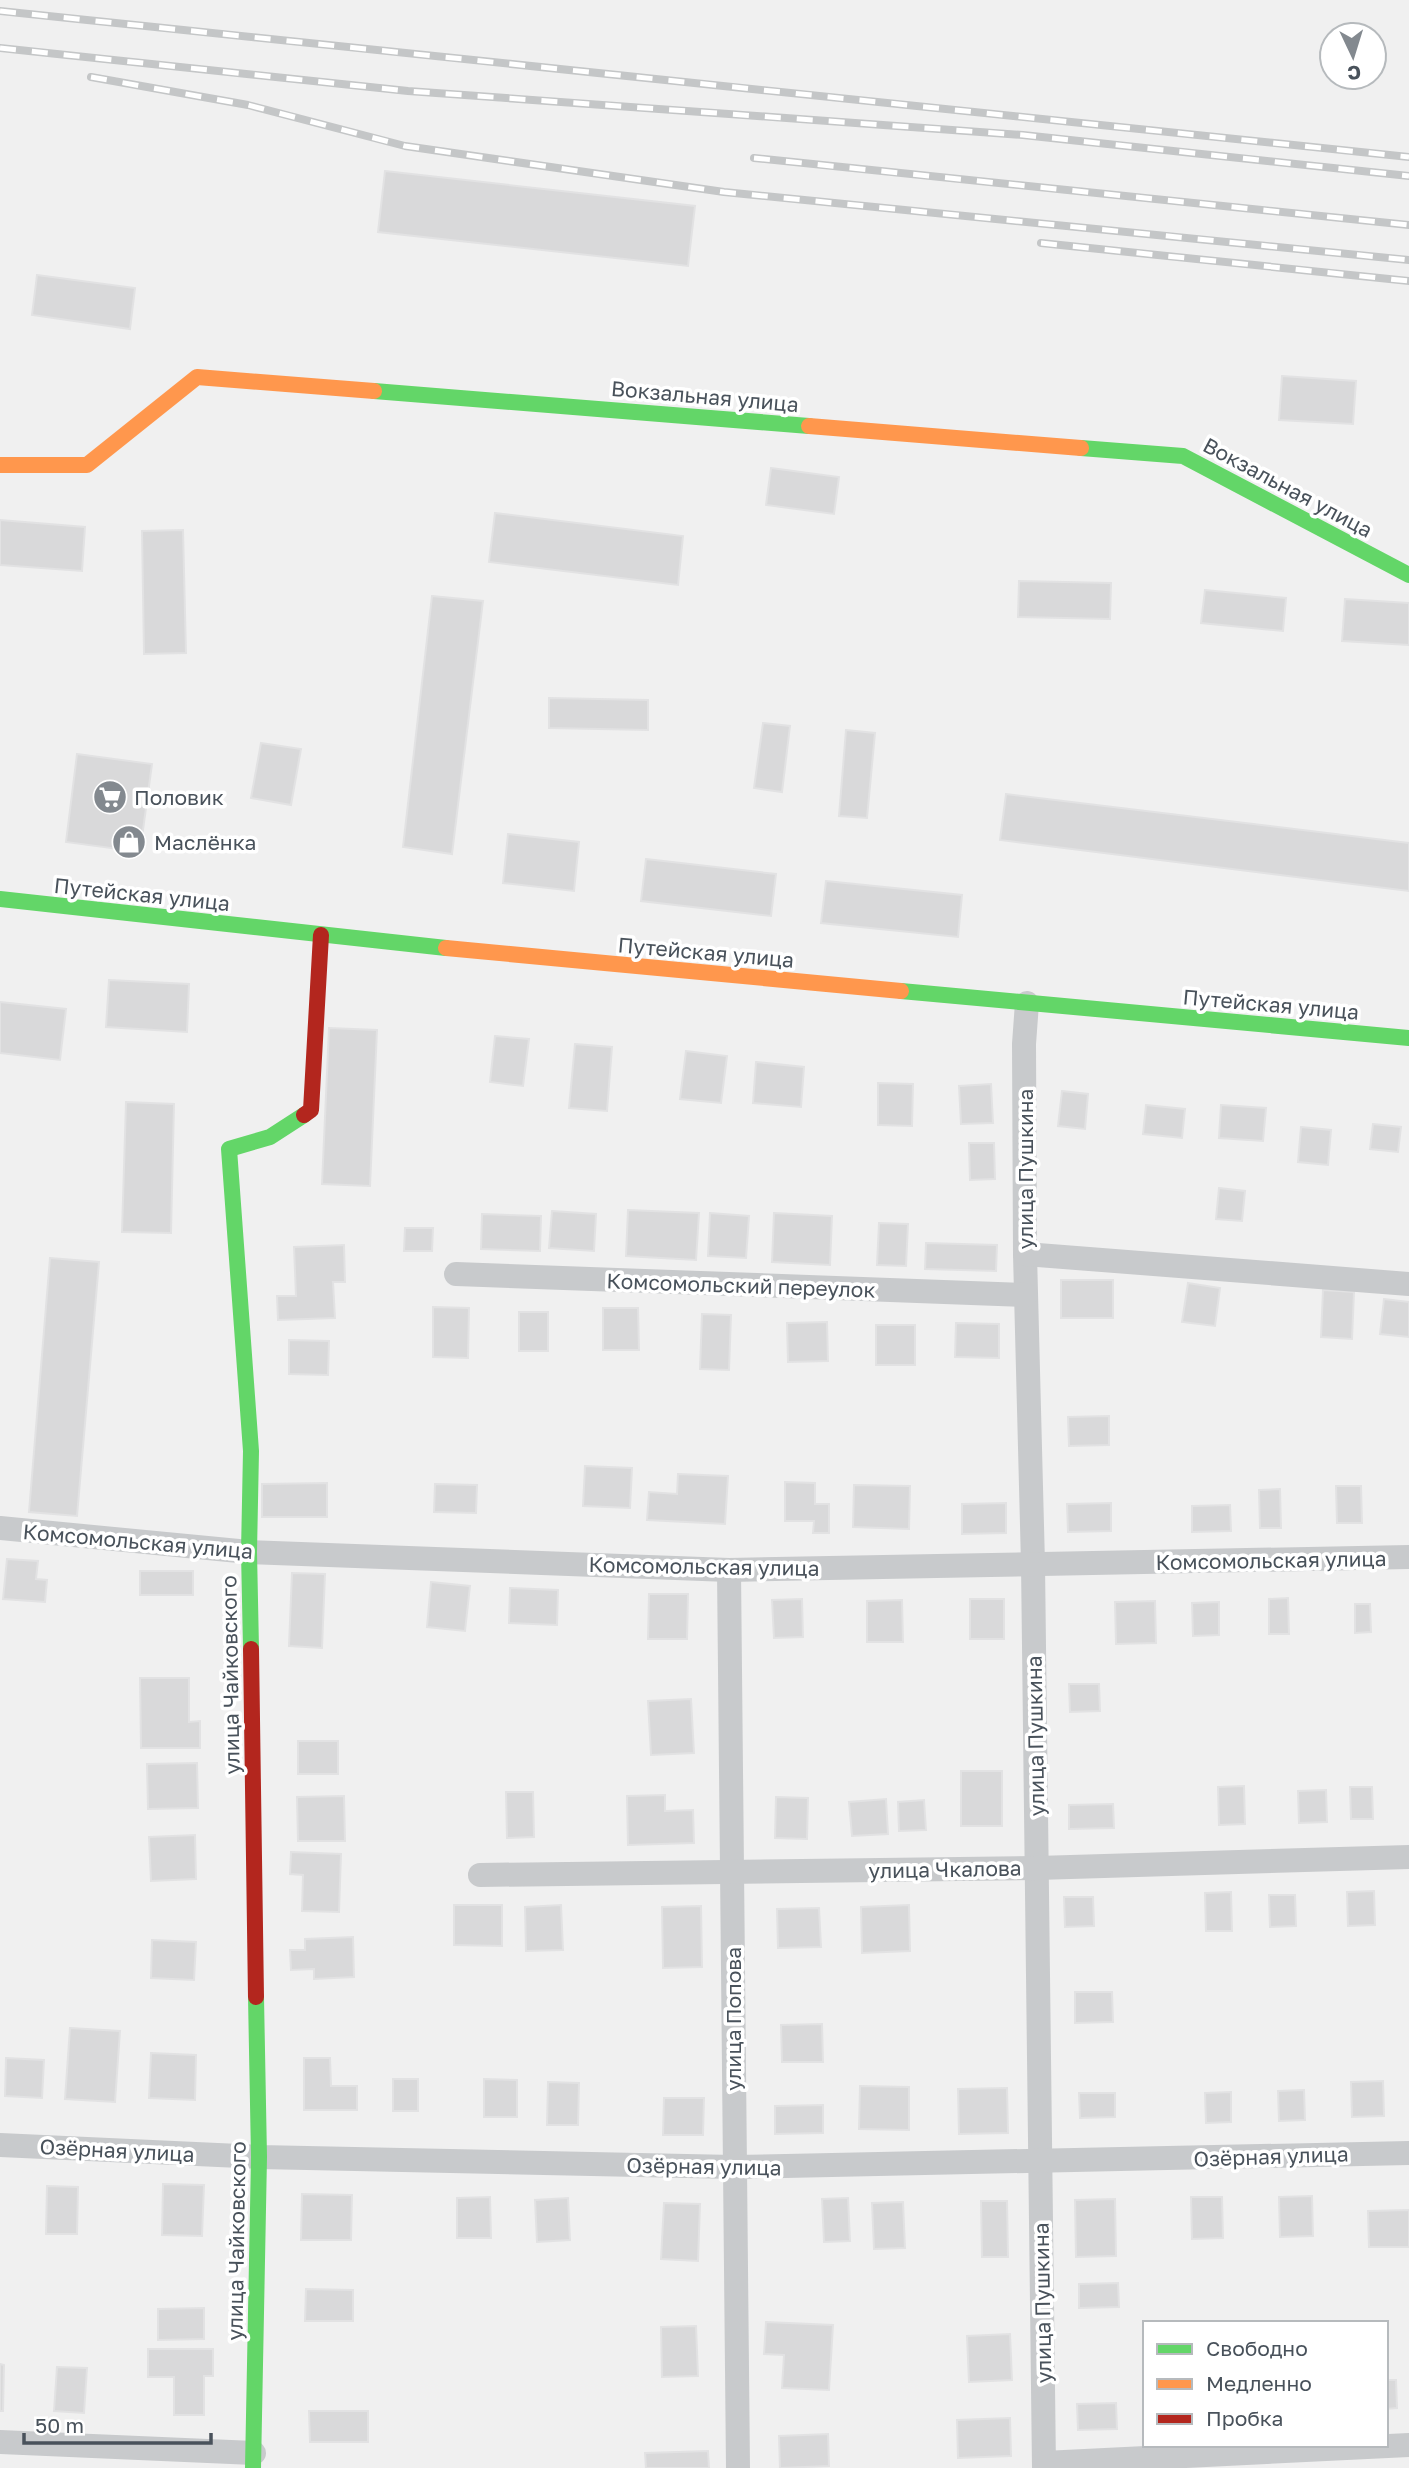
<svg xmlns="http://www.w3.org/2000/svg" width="1409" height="2468" viewBox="0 0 1409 2468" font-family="'Golos Text',sans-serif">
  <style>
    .building { fill: #d9d9da; stroke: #e2e2e3; stroke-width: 2 }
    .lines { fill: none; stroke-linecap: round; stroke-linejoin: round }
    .street { stroke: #c8cacc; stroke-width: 24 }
    .fast { stroke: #63d668; stroke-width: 16 }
    .slow { stroke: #ff974d; stroke-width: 16 }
    .jam { stroke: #b3261e; stroke-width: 16 }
    .rail-casing { stroke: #c4c6c7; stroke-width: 8 }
    .rail { stroke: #fff; stroke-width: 5; stroke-dasharray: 16; stroke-linecap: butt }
    .labels { text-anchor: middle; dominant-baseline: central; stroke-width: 7; stroke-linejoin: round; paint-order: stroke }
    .street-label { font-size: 21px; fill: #49525b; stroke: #fff }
    .poi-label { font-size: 21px; fill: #49525b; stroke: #fff; text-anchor: start }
  </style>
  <rect width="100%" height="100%" fill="#f0f0f0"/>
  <g class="building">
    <path d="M 385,171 L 695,206 L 688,266 L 378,232 Z"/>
    <path d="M 37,275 L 135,288 L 130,329 L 32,315 Z"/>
    <path d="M 1282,376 L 1356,381 L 1353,424 L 1279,420 Z"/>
    <path d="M 771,468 L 839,477 L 834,514 L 766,505 Z"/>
    <path d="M 495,513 L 683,536 L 678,585 L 489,562 Z"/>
    <path d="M 0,520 L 85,527 L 82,571 L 0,565 Z"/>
    <path d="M 183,530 L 186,653 L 144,654 L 142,531 Z"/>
    <path d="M 1019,581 L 1111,583 L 1110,619 L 1018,617 Z"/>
    <path d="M 1205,590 L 1286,598 L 1283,631 L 1201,623 Z"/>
    <path d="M 432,596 L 483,601 L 452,854 L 403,847 Z"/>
    <path d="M 1345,599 L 1409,603 L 1409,645 L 1342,641 Z"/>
    <path d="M 549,698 L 648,700 L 648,730 L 549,728 Z"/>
    <path d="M 763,723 L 790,726 L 782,792 L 754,788 Z"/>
    <path d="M 846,730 L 875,733 L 867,818 L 839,816 Z"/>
    <path d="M 261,743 L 301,749 L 291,805 L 251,798 Z"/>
    <path d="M 77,754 L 152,764 L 140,852 L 66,842 Z"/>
    <path d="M 1006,794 L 1409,843 L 1409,891 L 1000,840 Z"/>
    <path d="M 508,834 L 579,842 L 574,891 L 503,883 Z"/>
    <path d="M 646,859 L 776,874 L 771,916 L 641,901 Z"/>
    <path d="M 826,881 L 962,895 L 958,937 L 821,923 Z"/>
    <path d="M 109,980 L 189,984 L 187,1032 L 106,1027 Z"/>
    <path d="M 0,1002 L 66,1009 L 60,1060 L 0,1053 Z"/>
    <path d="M 329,1028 L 377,1030 L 370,1186 L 322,1184 Z"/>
    <path d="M 495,1036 L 529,1039 L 523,1086 L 490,1082 Z"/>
    <path d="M 575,1044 L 612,1047 L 607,1111 L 569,1108 Z"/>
    <path d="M 686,1051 L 727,1056 L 721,1103 L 680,1099 Z"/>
    <path d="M 756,1062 L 804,1067 L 801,1107 L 753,1103 Z"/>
    <path d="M 878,1083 L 913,1084 L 912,1126 L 878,1125 Z"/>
    <path d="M 991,1084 L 993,1123 L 961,1124 L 959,1086 Z"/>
    <path d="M 1062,1091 L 1088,1094 L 1085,1129 L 1058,1126 Z"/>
    <path d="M 126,1102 L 174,1104 L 171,1233 L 122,1232 Z"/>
    <path d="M 1146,1105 L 1185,1109 L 1182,1138 L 1143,1134 Z"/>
    <path d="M 1221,1105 L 1266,1108 L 1263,1141 L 1219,1138 Z"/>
    <path d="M 1373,1124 L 1401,1127 L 1398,1152 L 1370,1149 Z"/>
    <path d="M 1301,1127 L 1331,1130 L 1328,1165 L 1298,1162 Z"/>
    <path d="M 969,1143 L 994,1143 L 995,1179 L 970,1180 Z"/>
    <path d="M 1219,1188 L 1245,1191 L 1242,1221 L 1216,1219 Z"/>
    <path d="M 628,1210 L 699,1213 L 696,1260 L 626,1256 Z"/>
    <path d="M 552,1211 L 596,1214 L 594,1251 L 549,1248 Z"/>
    <path d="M 710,1213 L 749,1216 L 746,1258 L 708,1256 Z"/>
    <path d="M 774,1213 L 832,1216 L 830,1265 L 772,1262 Z"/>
    <path d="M 482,1214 L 541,1216 L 540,1251 L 481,1249 Z"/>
    <path d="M 879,1223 L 908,1224 L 906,1266 L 877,1265 Z"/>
    <path d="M 405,1228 L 433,1228 L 432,1251 L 404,1251 Z"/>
    <path d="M 926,1243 L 997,1245 L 996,1271 L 925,1269 Z"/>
    <path d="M 344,1245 L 345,1282 L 333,1282 L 335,1318 L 278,1320 L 277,1296 L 296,1296 L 294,1247 Z"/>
    <path d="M 50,1258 L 99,1262 L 77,1516 L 29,1512 Z"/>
    <rect x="1061" y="1280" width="52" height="38"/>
    <path d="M 1188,1283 L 1220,1288 L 1215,1326 L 1182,1322 Z"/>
    <path d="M 1323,1290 L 1354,1292 L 1352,1339 L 1321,1337 Z"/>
    <path d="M 1384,1299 L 1409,1302 L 1409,1337 L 1380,1334 Z"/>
    <path d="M 433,1307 L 469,1308 L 468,1358 L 433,1357 Z"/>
    <path d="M 603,1308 L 638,1308 L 639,1350 L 603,1350 Z"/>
    <rect x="519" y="1312" width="29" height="39"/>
    <path d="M 702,1314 L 731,1315 L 729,1370 L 700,1369 Z"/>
    <path d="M 827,1322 L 828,1361 L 788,1362 L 787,1323 Z"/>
    <path d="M 956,1323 L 999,1324 L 999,1358 L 955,1357 Z"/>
    <rect x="876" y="1325" width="39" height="40"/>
    <path d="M 289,1340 L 329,1341 L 328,1375 L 289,1374 Z"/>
    <path d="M 1109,1416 L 1109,1445 L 1069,1446 L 1068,1417 Z"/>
    <path d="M 585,1466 L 632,1468 L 630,1508 L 583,1506 Z"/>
    <path d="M 678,1474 L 728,1476 L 725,1524 L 647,1520 L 649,1492 L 677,1494 Z"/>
    <path d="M 785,1482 L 815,1483 L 815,1504 L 829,1504 L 829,1533 L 813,1533 L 814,1521 L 785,1521 Z"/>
    <path d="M 327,1483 L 327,1517 L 262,1517 L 262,1484 Z"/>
    <path d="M 435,1484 L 477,1485 L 476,1513 L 434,1512 Z"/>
    <path d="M 854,1485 L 910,1486 L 909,1529 L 853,1527 Z"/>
    <path d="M 1336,1486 L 1361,1486 L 1362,1523 L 1337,1523 Z"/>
    <path d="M 1280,1489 L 1281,1528 L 1260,1528 L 1259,1490 Z"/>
    <path d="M 1006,1503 L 1006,1533 L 962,1534 L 962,1504 Z"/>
    <path d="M 1111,1503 L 1111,1531 L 1068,1532 L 1067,1504 Z"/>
    <path d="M 1230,1505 L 1231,1531 L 1192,1532 L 1192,1506 Z"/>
    <path d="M 7,1559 L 38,1561 L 36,1579 L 47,1580 L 45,1602 L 3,1599 Z"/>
    <rect x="140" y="1571" width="53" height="24"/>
    <path d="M 292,1573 L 325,1574 L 322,1648 L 289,1646 Z"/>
    <path d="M 431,1582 L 470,1586 L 465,1631 L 427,1627 Z"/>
    <path d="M 510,1588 L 558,1590 L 557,1625 L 509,1623 Z"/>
    <path d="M 649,1594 L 688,1594 L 687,1639 L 648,1639 Z"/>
    <path d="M 1288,1598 L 1289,1634 L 1269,1634 L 1269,1599 Z"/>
    <path d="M 802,1599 L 803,1637 L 774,1638 L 772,1600 Z"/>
    <rect x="970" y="1599" width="34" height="40"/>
    <path d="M 902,1600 L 903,1642 L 867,1642 L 867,1601 Z"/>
    <path d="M 1155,1601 L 1156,1643 L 1116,1644 L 1115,1602 Z"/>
    <path d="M 1219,1602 L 1219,1635 L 1193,1636 L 1192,1603 Z"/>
    <path d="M 1355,1604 L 1370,1604 L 1371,1632 L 1355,1633 Z"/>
    <path d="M 140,1678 L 189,1678 L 189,1722 L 200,1721 L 200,1748 L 141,1748 Z"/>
    <path d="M 1069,1684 L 1099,1684 L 1100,1711 L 1070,1712 Z"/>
    <path d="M 691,1699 L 694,1753 L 651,1755 L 648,1701 Z"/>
    <rect x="298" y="1741" width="40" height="33"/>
    <path d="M 197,1763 L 198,1808 L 148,1809 L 147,1764 Z"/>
    <rect x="961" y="1771" width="41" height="55"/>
    <path d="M 1244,1786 L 1245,1824 L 1219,1825 L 1218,1787 Z"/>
    <path d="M 1350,1787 L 1372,1787 L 1373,1819 L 1351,1819 Z"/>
    <path d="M 1326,1790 L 1327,1822 L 1299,1823 L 1298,1791 Z"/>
    <path d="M 506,1792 L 533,1792 L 534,1837 L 507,1838 Z"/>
    <path d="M 665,1795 L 665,1811 L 693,1810 L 694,1843 L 628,1845 L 627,1796 Z"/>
    <path d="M 344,1796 L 345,1841 L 298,1841 L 297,1797 Z"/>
    <path d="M 776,1797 L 808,1798 L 807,1839 L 775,1838 Z"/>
    <path d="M 886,1799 L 888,1834 L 852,1836 L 849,1802 Z"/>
    <path d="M 924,1800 L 926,1830 L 899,1831 L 898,1802 Z"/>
    <path d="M 1113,1804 L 1114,1828 L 1069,1829 L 1069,1805 Z"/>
    <path d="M 195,1835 L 196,1879 L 151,1881 L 149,1837 Z"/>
    <path d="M 291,1852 L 341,1854 L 339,1912 L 302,1911 L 303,1875 L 290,1874 Z"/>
    <path d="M 1374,1891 L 1375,1925 L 1348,1926 L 1347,1892 Z"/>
    <path d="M 1231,1892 L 1232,1931 L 1206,1931 L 1205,1893 Z"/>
    <path d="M 1269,1895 L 1295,1895 L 1296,1926 L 1270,1927 Z"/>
    <path d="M 1064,1897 L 1093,1897 L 1094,1926 L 1065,1927 Z"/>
    <path d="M 454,1905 L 502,1905 L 502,1946 L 454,1945 Z"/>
    <path d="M 561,1905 L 563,1950 L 526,1951 L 525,1907 Z"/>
    <path d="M 909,1905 L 910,1951 L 862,1953 L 861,1907 Z"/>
    <path d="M 701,1906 L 702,1967 L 663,1968 L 662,1907 Z"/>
    <path d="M 819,1908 L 821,1947 L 778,1948 L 777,1909 Z"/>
    <path d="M 353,1937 L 354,1977 L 314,1979 L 314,1969 L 291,1970 L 290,1950 L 305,1950 L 305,1939 Z"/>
    <path d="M 152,1940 L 196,1942 L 194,1980 L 151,1978 Z"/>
    <path d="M 1075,1992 L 1112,1992 L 1113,2022 L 1075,2023 Z"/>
    <path d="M 822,2024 L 823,2062 L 782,2062 L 781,2025 Z"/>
    <path d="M 70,2028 L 120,2031 L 115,2102 L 65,2099 Z"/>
    <path d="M 151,2053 L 196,2055 L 195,2100 L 149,2098 Z"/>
    <path d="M 6,2058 L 44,2060 L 42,2098 L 5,2096 Z"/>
    <path d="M 304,2058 L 330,2058 L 331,2086 L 357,2086 L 357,2110 L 304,2110 Z"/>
    <rect x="393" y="2079" width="25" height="32"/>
    <path d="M 484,2079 L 517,2080 L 517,2117 L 484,2117 Z"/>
    <path d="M 1383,2081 L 1384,2116 L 1352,2117 L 1351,2082 Z"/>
    <path d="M 548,2082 L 579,2083 L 578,2125 L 547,2125 Z"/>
    <path d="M 860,2086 L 909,2087 L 909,2130 L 859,2129 Z"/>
    <path d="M 1007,2088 L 1008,2133 L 959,2134 L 958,2089 Z"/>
    <path d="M 1304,2090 L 1305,2120 L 1279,2121 L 1278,2091 Z"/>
    <path d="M 1231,2092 L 1231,2122 L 1206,2123 L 1205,2093 Z"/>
    <path d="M 1079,2093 L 1115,2093 L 1115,2117 L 1080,2118 Z"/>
    <path d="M 664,2098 L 704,2098 L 703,2135 L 663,2135 Z"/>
    <path d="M 823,2105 L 823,2133 L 775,2134 L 775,2106 Z"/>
    <path d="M 163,2184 L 204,2185 L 202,2236 L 162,2235 Z"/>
    <path d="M 47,2186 L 78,2187 L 77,2234 L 46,2234 Z"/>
    <path d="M 302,2194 L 352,2195 L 351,2240 L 301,2240 Z"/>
    <path d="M 1312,2196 L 1313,2236 L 1280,2237 L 1279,2197 Z"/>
    <path d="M 490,2197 L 491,2238 L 457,2238 L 457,2198 Z"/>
    <path d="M 1191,2197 L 1222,2197 L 1223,2238 L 1192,2239 Z"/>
    <path d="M 568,2198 L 570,2240 L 537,2242 L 535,2200 Z"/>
    <path d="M 848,2198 L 850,2241 L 824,2242 L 822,2199 Z"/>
    <path d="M 1115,2199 L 1116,2256 L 1076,2257 L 1075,2200 Z"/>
    <path d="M 981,2201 L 1007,2201 L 1008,2257 L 982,2257 Z"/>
    <path d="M 903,2202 L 905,2248 L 874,2249 L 872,2203 Z"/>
    <path d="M 664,2203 L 700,2204 L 698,2261 L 661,2259 Z"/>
    <path d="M 1409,2210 L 1409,2247 L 1369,2247 L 1368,2211 Z"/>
    <path d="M 1118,2283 L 1119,2307 L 1079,2308 L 1079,2284 Z"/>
    <path d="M 306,2289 L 353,2290 L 353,2321 L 305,2321 Z"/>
    <path d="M 204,2308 L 204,2339 L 158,2340 L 158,2309 Z"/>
    <path d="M 766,2322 L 833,2325 L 829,2390 L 782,2388 L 784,2355 L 764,2354 Z"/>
    <path d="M 696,2326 L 698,2376 L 662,2377 L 661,2327 Z"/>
    <path d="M 1010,2334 L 1012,2380 L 969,2382 L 967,2336 Z"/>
    <path d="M 148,2349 L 213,2349 L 213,2376 L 204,2376 L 204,2415 L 174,2415 L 174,2377 L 148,2377 Z"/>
    <path d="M 0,2364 L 4,2365 L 3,2411 L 0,2411 Z"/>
    <path d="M 57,2367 L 87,2368 L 84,2413 L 54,2411 Z"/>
    <path d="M 1386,2380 L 1396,2380 L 1397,2408 L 1386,2409 Z"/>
    <path d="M 1116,2403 L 1117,2429 L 1078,2430 L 1077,2404 Z"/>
    <path d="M 309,2411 L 368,2411 L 368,2442 L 310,2442 Z"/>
    <path d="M 1010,2418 L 1011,2456 L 958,2458 L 957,2420 Z"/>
    <path d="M 828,2434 L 829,2466 L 780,2468 L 779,2436 Z"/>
    <path d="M 708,2451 L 709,2468 L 646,2468 L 645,2453 Z"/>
  </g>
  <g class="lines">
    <g class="street">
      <path d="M 1027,1003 L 1024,1044 L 1025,1254 L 1033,1564 L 1044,2468"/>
      <path d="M 1025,1254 L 1409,1284"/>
      <path d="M 456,1274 L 1026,1295"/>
      <path d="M 0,1528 L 249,1552 L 729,1570 L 1409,1557"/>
      <path d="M 729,1570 L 738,2468"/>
      <path d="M 480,1875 L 1037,1868 L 1409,1857"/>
      <path d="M 0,2145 L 259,2157 L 734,2167 L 1409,2153"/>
      <path d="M 0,2442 L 254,2453"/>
      <path d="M 1044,2463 L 1409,2445"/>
    </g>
    <g class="fast">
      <path d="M 374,391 L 809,426"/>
      <path d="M 1081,448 L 1183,456 L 1409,575"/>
      <path d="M 0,899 L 446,948"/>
      <path d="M 901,991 L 1409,1038"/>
      <path d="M 251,1649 L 249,1552 L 251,1451 L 229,1149 L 270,1137 L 304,1115"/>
      <path d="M 253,2468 L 259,2157 L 256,1997"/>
    </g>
    <g class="slow">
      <path d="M 809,426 L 1081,448"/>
      <path d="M 0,465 L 87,465 L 197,377 L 374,391"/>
      <path d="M 446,948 L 901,991"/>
    </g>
    <g class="jam">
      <path d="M 304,1115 L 311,1110 L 321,935"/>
      <path d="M 251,1649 L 256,1997"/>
    </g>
    <g class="rail-casing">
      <g id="rail">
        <path d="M 0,11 L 1409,157"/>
        <path d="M 0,48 L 408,91 L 1023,135 L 1409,176"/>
        <path d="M 91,77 L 248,105 L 405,146 L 724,192 L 1409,260"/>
        <path d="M 754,158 L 1409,225"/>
        <path d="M 1041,243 L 1409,281"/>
      </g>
    </g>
    <use href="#rail" class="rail"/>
  </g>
  <defs>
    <g id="supermarket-disc" transform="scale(1.75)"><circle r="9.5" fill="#83898f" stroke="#fff"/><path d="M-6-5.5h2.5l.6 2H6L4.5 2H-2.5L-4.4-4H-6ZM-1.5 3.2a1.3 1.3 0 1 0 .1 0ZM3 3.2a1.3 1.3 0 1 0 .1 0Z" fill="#fff"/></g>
    <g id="shop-disc" transform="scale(1.75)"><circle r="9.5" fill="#83898f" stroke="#fff"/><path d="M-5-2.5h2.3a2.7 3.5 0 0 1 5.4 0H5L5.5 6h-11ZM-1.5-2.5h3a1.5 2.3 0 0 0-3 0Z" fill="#fff"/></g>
  </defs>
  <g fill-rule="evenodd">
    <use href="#supermarket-disc" x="110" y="797"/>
    <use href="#shop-disc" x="129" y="842"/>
  </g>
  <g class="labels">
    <g class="street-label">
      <text transform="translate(705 396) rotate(5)">Вокзальная улица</text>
      <text transform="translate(1288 487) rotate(28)">Вокзальная улица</text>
      <text transform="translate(142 894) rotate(6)">Путейская улица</text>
      <text transform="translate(706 952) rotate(5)">Путейская улица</text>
      <text transform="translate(1271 1004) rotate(5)">Путейская улица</text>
      <text transform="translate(1025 1169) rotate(-90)">улица Пушкина</text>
      <text transform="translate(741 1285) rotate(2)">Комсомольский переулок</text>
      <text transform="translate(138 1541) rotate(5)">Комсомольская улица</text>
      <text transform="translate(1271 1560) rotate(-1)">Комсомольская улица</text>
      <text transform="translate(704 1566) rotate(1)">Комсомольская улица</text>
      <text transform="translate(230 1675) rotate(-91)">улица Чайковского</text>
      <text transform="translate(1035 1736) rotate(-91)">улица Пушкина</text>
      <text transform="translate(945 1869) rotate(-1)">улица Чкалова</text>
      <text transform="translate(733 2019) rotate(-90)">улица Попова</text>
      <text transform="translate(117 2150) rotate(3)">Озёрная улица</text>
      <text transform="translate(1271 2156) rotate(-2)">Озёрная улица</text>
      <text transform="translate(704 2166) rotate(1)">Озёрная улица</text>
      <text transform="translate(236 2241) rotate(-89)">улица Чайковского</text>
      <text transform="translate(1042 2303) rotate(-91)">улица Пушкина</text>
    </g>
    <g class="poi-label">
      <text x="134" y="797">Половик</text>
      <text x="154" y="842">Маслёнка</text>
    </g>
  </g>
  <rect x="1143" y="2321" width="245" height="126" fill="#ffffff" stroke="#b6babd" stroke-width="2"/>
  <rect x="1157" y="2344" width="35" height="10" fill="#63d668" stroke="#b6babd" stroke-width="2"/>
  <text x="1206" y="2356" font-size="21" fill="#49525b">Свободно</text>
  <rect x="1157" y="2379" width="35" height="10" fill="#ff974d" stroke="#b6babd" stroke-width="2"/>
  <text x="1206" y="2391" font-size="21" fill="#49525b">Медленно</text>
  <rect x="1157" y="2414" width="35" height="10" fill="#b3261e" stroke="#b6babd" stroke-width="2"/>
  <text x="1206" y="2426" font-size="21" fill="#49525b">Пробка</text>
  <g transform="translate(1353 56) rotate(176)"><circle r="33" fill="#ffffff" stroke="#b6babd" stroke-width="2"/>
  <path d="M0-5L12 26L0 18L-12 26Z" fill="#83898f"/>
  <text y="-10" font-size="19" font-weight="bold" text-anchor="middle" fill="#49525b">С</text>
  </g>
  <path d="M24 2433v10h187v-10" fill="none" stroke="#49525b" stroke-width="3.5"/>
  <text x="35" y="2433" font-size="21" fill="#49525b" stroke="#ffffff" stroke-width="5" paint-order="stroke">50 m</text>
</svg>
